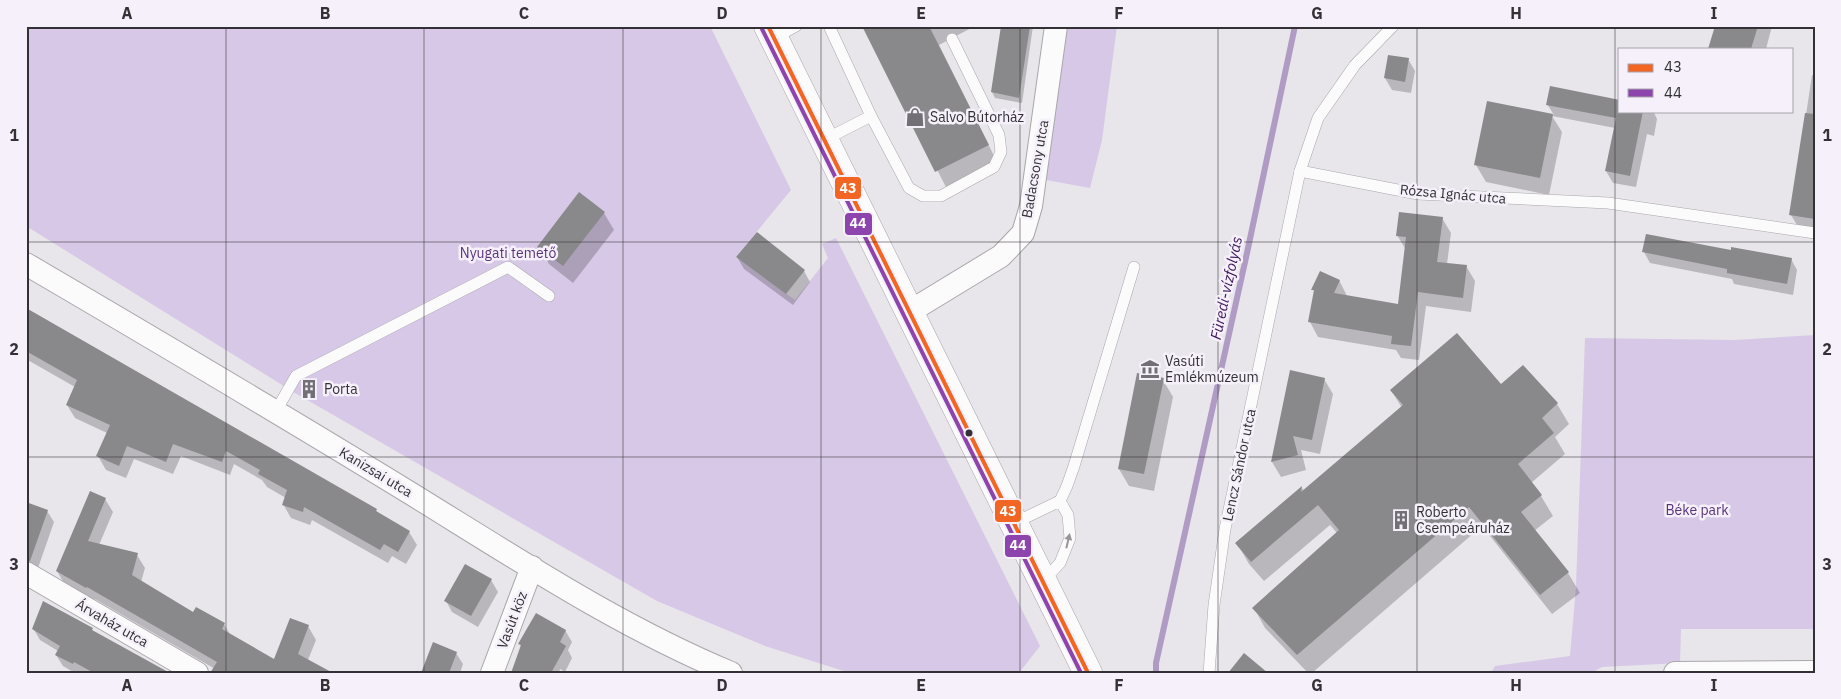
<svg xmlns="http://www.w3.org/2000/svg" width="1841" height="699" viewBox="0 0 1841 699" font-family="'IBM Plex Sans',sans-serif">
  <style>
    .green { fill: #d7c8e7 }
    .shadow { fill: #0003 }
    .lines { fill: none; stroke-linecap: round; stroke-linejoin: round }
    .stream { stroke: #af9bc4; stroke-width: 6 }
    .building { fill: #89888b }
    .service-casing { stroke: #a9a7ab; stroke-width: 12 }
    .minor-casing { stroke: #a9a7ab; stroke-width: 24 }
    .tertiary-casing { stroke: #a9a7ab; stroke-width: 29 }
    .service { stroke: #fcfbfc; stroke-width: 11 }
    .minor { stroke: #fcfbfc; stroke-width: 22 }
    .tertiary { stroke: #fcfbfc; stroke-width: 28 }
    .bus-1-casing { stroke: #f5f0fa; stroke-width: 8 }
    .bus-2-casing { stroke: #f5f0fa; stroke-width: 8 }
    .bus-1 { stroke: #f26522; stroke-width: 4 }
    .bus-2 { stroke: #8e44ad; stroke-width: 4 }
    .oneway { fill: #989698 }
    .grid { fill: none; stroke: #333135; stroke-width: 1; stroke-opacity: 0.55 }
    .bus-dot { fill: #333135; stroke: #f5f0fa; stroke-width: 2 }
    .labels { text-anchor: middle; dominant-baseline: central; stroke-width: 5; stroke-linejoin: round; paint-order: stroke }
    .poi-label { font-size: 14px; fill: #333135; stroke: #f5f0fa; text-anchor: start }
    .street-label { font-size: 14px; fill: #333135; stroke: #f5f0fa }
    .park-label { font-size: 14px; fill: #5a347a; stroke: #f5f0fa }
    .water-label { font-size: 15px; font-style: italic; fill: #3e165b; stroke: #f5f0fa }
    .line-badge { stroke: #f5f0fa; stroke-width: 2 }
    .badge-label { font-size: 14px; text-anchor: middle; font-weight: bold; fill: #fff }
    .neatline { fill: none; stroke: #333135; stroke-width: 2 }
    .grid-label { font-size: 16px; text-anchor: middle; font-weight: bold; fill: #333135 }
  </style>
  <rect width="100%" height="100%" fill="#e8e5eb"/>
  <g class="green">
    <path d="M 26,26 L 710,26 L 791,190 L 736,257 L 795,300 L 828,258 L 822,244 L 836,238 L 1040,646 L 1019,673 L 850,673 L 765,646 L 657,601 L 295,393 L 26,226 Z"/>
    <path d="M 1056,26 L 1117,26 L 1102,140 L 1090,188 L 1035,178 Z"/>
    <path d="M 1815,335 L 1815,629 L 1681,629 L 1680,663 L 1602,667 L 1591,673 L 1491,673 L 1495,666 L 1570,656 L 1576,587 L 1585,338 L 1735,340 Z"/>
  </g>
  <g class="shadow">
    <path d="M 863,26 L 975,26 L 939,45 L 999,166 L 948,191 Z"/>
    <path d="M 1002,26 L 1033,26 L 1022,103 L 995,98 L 992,92 Z"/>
    <path d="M 1716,26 L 1772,26 L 1766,49 L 1709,49 Z"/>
    <path d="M 1408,59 L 1415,71 L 1411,93 L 1392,90 L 1385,78 Z"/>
    <path d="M 1812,75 L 1815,75 L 1815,239 L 1804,237 L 1791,215 Z"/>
    <path d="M 1488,102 L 1554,115 L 1547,104 L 1620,111 L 1653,111 L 1657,119 L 1654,136 L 1647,134 L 1636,187 L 1613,183 L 1606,171 L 1615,128 L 1552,116 L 1562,132 L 1549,195 L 1486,182 L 1476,165 Z"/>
    <path d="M 604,213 L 614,230 L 573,283 L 549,264 L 539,247 Z"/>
    <path d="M 1442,218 L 1451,233 L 1447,264 L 1466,266 L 1475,281 L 1471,312 L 1426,306 L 1419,360 L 1401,358 L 1396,350 L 1318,337 L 1310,322 L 1315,293 L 1313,290 L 1339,280 L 1347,296 L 1399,306 L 1406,250 L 1397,235 Z"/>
    <path d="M 1732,251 L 1791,259 L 1797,270 L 1793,295 L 1734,284 L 1732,279 L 1650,263 L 1644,252 Z"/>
    <path d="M 737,257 L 804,271 L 810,282 L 793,305 L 744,269 Z"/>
    <path d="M 26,308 L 376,510 L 378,514 L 409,532 L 417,545 L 406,564 L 392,556 L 388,563 L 312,520 L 310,525 L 291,518 L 283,504 L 286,498 L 267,487 L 262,480 L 234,464 L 230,475 L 181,456 L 173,474 L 134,459 L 126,478 L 106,470 L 98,456 L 107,433 L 75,418 L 67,405 L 75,387 L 26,359 Z"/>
    <path d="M 1291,372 L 1324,379 L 1333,394 L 1320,454 L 1301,450 L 1306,470 L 1281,477 L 1272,462 Z"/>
    <path d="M 1163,380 L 1173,397 L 1154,491 L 1129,486 L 1119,469 Z"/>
    <path d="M 1501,386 L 1557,404 L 1569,424 L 1555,437 L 1565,454 L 1531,483 L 1541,496 L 1553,516 L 1534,531 L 1568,573 L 1580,593 L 1552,614 L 1482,526 L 1312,673 L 1308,673 L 1265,628 L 1254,608 L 1337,533 L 1330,525 L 1264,581 L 1249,564 L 1237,543 L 1302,488 L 1304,491 L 1402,408 L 1391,390 Z"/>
    <path d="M 105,499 L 113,512 L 99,545 L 137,555 L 145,568 L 141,582 L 194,613 L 224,624 L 231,636 L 275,661 L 308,626 L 316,640 L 308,660 L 222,673 L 95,599 L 94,601 L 65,585 L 57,571 Z"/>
    <path d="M 26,509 L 47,511 L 54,522 L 38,568 L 26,561 Z"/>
    <path d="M 491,580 L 498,592 L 478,627 L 452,612 L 446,601 Z"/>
    <path d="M 44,603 L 167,673 L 75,673 L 63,666 L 56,655 L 58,651 L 40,640 L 33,628 Z"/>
    <path d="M 565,630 L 572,642 L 568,650 L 572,658 L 565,672 L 560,669 L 559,673 L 512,673 L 521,647 L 520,644 Z"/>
    <path d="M 456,653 L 463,664 L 460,673 L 422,673 Z"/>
  </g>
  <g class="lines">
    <path class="stream" d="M 1156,673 L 1156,663 L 1247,253 L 1295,26"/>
  </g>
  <g class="building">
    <path d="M 862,26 L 929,26 L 989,145 L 935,172 Z"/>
    <path d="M 1001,26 L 1030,26 L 1019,98 L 991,92 Z"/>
    <path d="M 1715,26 L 1758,26 L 1751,49 L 1708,49 Z"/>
    <path d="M 1388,55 L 1409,58 L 1405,82 L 1384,78 Z"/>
    <path d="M 1550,86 L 1620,100 L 1620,111 L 1643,111 L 1630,176 L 1605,171 L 1616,118 L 1546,105 Z"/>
    <path d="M 1487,101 L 1553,114 L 1540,178 L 1474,165 Z"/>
    <path d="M 1805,113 L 1815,114 L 1815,219 L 1789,215 Z"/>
    <path d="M 579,192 L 605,212 L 563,266 L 537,247 Z"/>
    <path d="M 1399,212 L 1443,217 L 1437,262 L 1467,265 L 1463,298 L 1418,292 L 1411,346 L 1391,344 L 1392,336 L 1308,322 L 1314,290 L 1311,290 L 1320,271 L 1340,280 L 1334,293 L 1398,304 L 1406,237 L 1396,236 Z"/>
    <path d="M 757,232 L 805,270 L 786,294 L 736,257 Z"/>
    <path d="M 1646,234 L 1731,250 L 1731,247 L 1792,258 L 1787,284 L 1727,273 L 1727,269 L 1642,252 Z"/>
    <path d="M 26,308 L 377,509 L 376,511 L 410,531 L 398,552 L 384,544 L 380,550 L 304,507 L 303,512 L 282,505 L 287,490 L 258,474 L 260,470 L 226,451 L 222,462 L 173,444 L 166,462 L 127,446 L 119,466 L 96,456 L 110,425 L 66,405 L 77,380 L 26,351 Z"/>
    <path d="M 1457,333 L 1501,384 L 1523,365 L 1558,403 L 1542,418 L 1554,433 L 1518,464 L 1542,495 L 1521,512 L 1569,572 L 1540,595 L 1469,507 L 1297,655 L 1252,608 L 1339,530 L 1318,505 L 1251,562 L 1235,543 L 1302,486 L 1301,492 L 1403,405 L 1390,390 Z"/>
    <path d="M 1290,370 L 1325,378 L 1312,440 L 1293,436 L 1298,455 L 1271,462 Z"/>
    <path d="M 1137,373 L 1164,378 L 1144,474 L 1118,469 Z"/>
    <path d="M 90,491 L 106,498 L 88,541 L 138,553 L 132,575 L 193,612 L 196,607 L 225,623 L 222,629 L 274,659 L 290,618 L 309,625 L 298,654 L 333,673 L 210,673 L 217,662 L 87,587 L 86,588 L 56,571 Z"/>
    <path d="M 26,502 L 48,510 L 30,561 L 26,560 Z"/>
    <path d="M 465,564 L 492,579 L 471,616 L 444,601 Z"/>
    <path d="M 43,601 L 93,628 L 92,630 L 170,673 L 94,673 L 74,662 L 73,664 L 55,655 L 60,646 L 32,629 Z"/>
    <path d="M 536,613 L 566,630 L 560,642 L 566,646 L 551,673 L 511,673 L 521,645 L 518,644 Z"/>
    <path d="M 433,642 L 457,652 L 449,673 L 421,673 Z"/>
    <path d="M 1244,653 L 1268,673 L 1228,673 Z"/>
  </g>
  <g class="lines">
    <g class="service-casing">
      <g id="service">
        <path d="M 774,38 L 796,26"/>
        <path d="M 871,116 L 909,188 L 923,196 L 941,196 L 994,167 L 1001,152 L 999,135 L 952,39"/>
        <path d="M 824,140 L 871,116 L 829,26"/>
        <path d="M 1300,171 L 1418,194 L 1608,203 L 1815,233"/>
        <path d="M 276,411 L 296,376 L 508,267 L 549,296"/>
        <path d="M 1060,501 L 1067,486 L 1074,466 L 1134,267"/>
        <path d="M 1014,523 L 1060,501 L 1068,515 L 1070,538 L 1060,563 L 1043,581"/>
        <path d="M 1209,673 L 1214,605 L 1225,529 L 1300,171 L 1318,118 L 1355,65 L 1393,26"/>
      </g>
    </g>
    <g class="minor-casing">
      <g id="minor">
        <path d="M 26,264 C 154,339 283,415 410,493 C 514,557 618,626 731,673"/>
        <path d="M 909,312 L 1001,256 L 1023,233 L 1031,206 L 1056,26"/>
        <path d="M 26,573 L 197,673"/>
        <path d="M 492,673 L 532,567"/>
        <path d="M 1675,673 L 1815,672"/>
      </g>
    </g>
    <g class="tertiary-casing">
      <path id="tertiary" d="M 768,26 L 1088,673"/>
    </g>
    <use href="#service" class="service"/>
    <use href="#minor" class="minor"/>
    <use href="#tertiary" class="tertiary"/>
    <g class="bus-1-casing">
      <path id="bus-1" d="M 768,26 L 1088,673"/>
    </g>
    <g class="bus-2-casing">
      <path id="bus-2" d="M 762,29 L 1081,673"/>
    </g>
    <use href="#bus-1" class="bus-1"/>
    <use href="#bus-2" class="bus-2"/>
  </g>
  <defs><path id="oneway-solid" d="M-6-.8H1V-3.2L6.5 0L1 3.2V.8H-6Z" transform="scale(1.25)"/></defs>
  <use class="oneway" href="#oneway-solid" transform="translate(1068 541) rotate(-77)"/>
  <path class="grid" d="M 226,26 L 226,673M 424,26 L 424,673M 623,26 L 623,673M 821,26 L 821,673M 1020,26 L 1020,673M 1218,26 L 1218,673M 1417,26 L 1417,673M 1615,26 L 1615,673M 26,242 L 1815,242M 26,457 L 1815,457"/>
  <defs>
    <g id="shop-bare" transform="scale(1.5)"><path d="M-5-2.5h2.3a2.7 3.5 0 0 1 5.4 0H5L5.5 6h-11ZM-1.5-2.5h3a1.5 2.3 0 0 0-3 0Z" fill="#727075" stroke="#f5f0fa" stroke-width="2.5" paint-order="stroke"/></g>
    <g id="museum-bare" transform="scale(1.5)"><path d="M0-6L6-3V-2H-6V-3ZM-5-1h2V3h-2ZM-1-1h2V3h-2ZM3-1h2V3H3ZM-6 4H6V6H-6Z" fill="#727075" stroke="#f5f0fa" stroke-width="2.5" paint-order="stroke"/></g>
    <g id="building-bare" transform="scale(1.5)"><path d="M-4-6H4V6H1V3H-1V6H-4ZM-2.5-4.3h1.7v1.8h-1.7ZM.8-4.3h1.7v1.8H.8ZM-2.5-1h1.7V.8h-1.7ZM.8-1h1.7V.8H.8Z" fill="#727075" stroke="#f5f0fa" stroke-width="2.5" paint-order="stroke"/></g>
  </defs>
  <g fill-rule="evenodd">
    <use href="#shop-bare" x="915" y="117"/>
    <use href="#museum-bare" x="1150" y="369"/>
    <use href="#building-bare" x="309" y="389"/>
    <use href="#building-bare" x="1401" y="520"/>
  </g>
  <circle class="bus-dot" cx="969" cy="433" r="4.5"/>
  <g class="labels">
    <g class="poi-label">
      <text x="930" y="117">Salvo Bútorház</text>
      <text x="1165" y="361">Vasúti<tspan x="1165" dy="16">Emlékmúzeum</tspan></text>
      <text x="324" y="389">Porta</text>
      <text x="1416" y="512">Roberto<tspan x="1416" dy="16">Csempeáruház</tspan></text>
    </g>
    <g class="street-label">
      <text transform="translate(1035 169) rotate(-80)">Badacsony utca</text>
      <text transform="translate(1453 194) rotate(5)">Rózsa Ignác utca</text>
      <text transform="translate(1239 465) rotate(-78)">Lencz Sándor utca</text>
      <text transform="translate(376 472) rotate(31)">Kanizsai utca</text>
      <text transform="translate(512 620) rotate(-69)">Vasút köz</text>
      <text transform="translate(112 623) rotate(30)">Árvaház utca</text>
    </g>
    <g class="park-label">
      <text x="508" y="253">Nyugati temető</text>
      <text x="1697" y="510">Béke park</text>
    </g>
    <g class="water-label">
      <text transform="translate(1226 288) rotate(-78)">Füredi-vízfolyás</text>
    </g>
  </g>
  <g class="line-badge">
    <rect x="834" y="176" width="28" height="24" rx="5" fill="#f26522"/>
    <rect x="844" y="212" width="29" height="24" rx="5" fill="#8e44ad"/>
    <rect x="994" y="499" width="28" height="24" rx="5" fill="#f26522"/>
    <rect x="1004" y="534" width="28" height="24" rx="5" fill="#8e44ad"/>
  </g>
  <g class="badge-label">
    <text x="848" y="193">43</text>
    <text x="858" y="228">44</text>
    <text x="1008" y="516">43</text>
    <text x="1018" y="550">44</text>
  </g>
  <rect width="1841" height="699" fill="none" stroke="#f5f0fa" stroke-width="55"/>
  <rect x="1618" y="48" width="175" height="65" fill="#f5f0fa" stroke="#a7a4ab"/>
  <rect x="1628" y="64" width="25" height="8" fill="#f26522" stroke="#a7a4ab"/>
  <text x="1664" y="72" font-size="15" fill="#333135">43</text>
  <rect x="1628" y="89" width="25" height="8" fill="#8e44ad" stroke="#a7a4ab"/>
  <text x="1664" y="98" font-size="15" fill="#333135">44</text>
  <rect x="28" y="28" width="1786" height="644" class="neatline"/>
  <g class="grid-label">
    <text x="127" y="19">A</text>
    <text x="325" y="19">B</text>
    <text x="524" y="19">C</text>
    <text x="722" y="19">D</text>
    <text x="921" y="19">E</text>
    <text x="1119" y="19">F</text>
    <text x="1317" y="19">G</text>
    <text x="1516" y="19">H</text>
    <text x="1714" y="19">I</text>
    <text x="14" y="141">1</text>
    <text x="1827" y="141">1</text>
    <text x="14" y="355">2</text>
    <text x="1827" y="355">2</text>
    <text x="14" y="570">3</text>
    <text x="1827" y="570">3</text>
    <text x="127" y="691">A</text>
    <text x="325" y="691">B</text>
    <text x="524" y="691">C</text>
    <text x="722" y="691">D</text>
    <text x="921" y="691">E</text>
    <text x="1119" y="691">F</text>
    <text x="1317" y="691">G</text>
    <text x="1516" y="691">H</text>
    <text x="1714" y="691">I</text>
  </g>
</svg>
